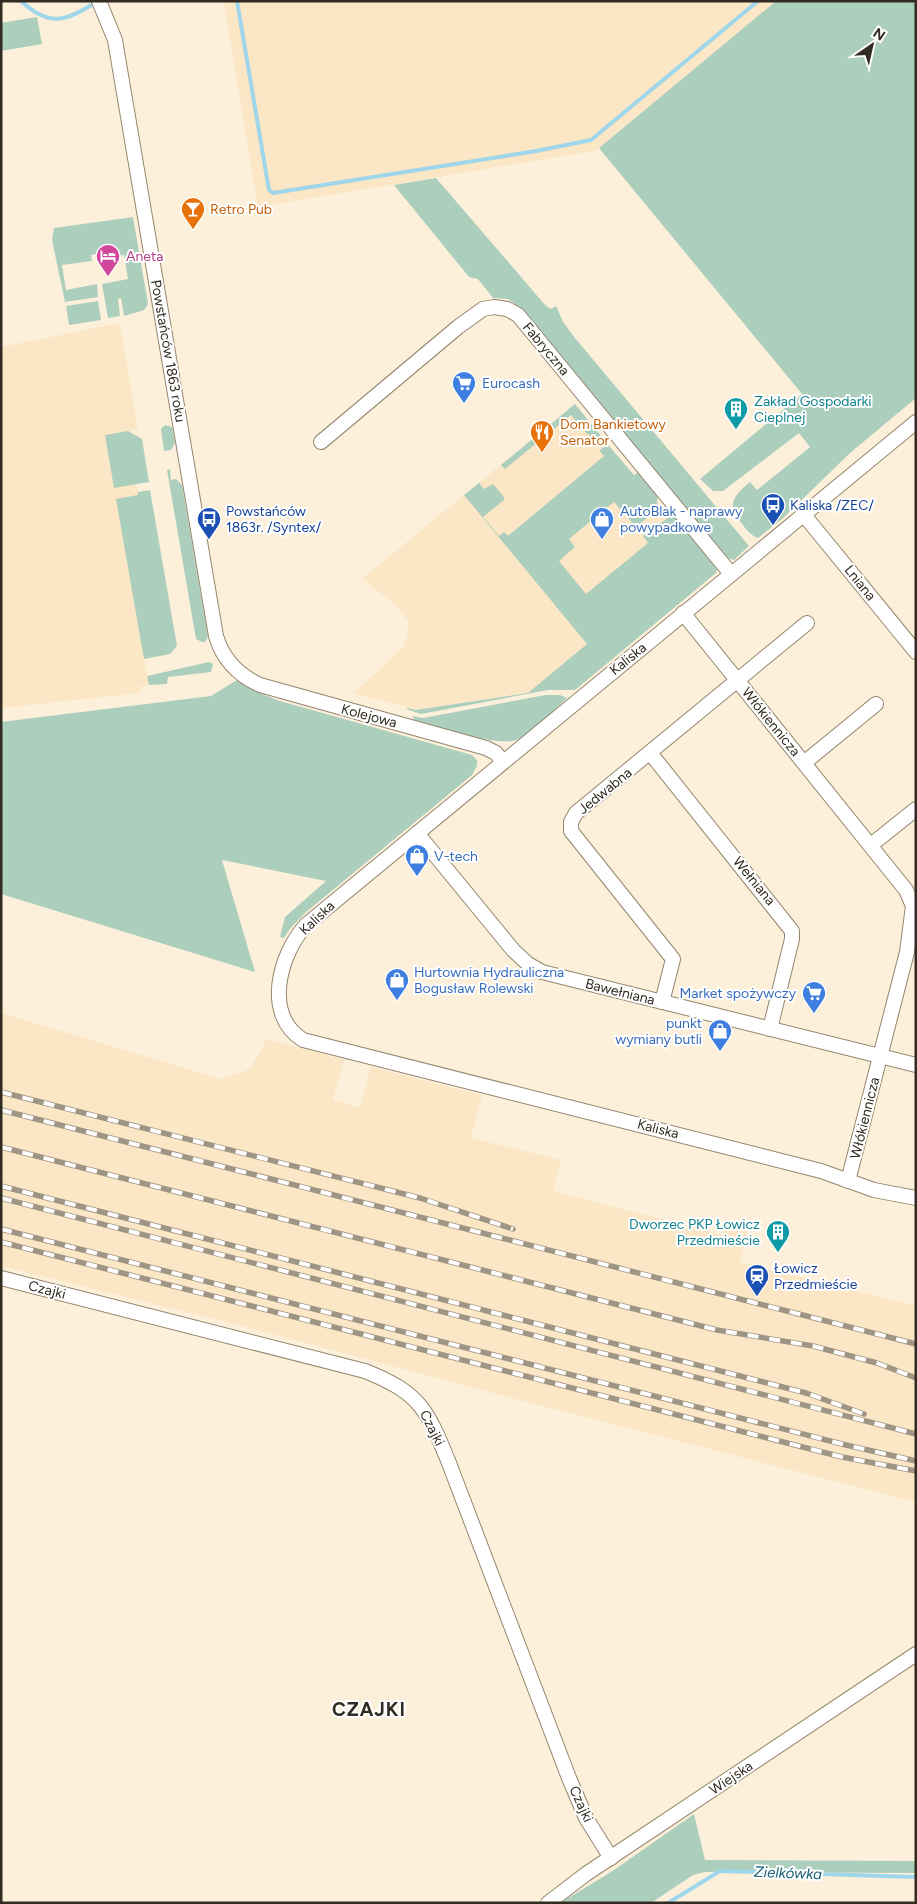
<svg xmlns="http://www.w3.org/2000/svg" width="917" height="1904" viewBox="0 0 917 1904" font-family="Figtree,sans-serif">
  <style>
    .built { fill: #fbe6c5 }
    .green { fill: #accebd }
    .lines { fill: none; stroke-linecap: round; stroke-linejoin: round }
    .stream { stroke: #9fd6ea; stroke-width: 4 }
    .minor-casing { stroke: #94856d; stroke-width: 16 }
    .minor { stroke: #fff; stroke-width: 14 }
    .rail-casing { stroke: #9f9585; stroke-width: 5.5 }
    .rail { stroke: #fff; stroke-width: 4; stroke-dasharray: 11; stroke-linecap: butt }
    .labels { text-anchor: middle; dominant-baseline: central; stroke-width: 4; stroke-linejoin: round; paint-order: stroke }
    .food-label { font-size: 14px; fill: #c56008; stroke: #fff; text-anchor: start }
    .hotel-label { font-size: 14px; fill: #b23c85; stroke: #fff; text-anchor: start }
    .street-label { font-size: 14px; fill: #312b21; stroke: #fff }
    .shop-label { font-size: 14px; fill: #366cbe; stroke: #fff; text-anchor: start }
    .culture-label { font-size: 14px; fill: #0d838f; stroke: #fff; text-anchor: start }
    .transit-label { font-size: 14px; fill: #164399; stroke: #fff; text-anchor: start }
    .water-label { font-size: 15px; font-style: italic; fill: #165e72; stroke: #fff }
    .district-label { font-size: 19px; font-weight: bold; letter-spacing: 1px; fill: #312b21; stroke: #fff }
  </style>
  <rect width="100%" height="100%" fill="#fdf0db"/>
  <g class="built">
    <path d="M 224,1 L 776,1 L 595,151 L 258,207 Z"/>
    <path d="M 120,323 L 138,429 L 128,431 L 166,655 L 144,659 L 149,685 L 140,687 L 141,693 L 1,708 L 1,347 Z"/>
    <path d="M 575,404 L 697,552 L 528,693 L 416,710 L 353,693 L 380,670 L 404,646 L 408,633 L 408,621 L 398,608 L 363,578 Z"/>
    <path d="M 1,1013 L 221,1079 L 250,1069 L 267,1039 L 344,1060 L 333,1100 L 360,1108 L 371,1067 L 482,1095 L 471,1138 L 561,1160 L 553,1191 L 723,1235 L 727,1223 L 748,1227 L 740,1262 L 916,1306 L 916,1502 L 527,1402 L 234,1324 L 1,1266 Z"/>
  </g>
  <g class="green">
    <path d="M 776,1 L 916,1 L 916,398 L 850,453 L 782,519 L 758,538 C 752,536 747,531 743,525 C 726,505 732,497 750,482 L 757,490 L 810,447 L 799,433 L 723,491 L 713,491 L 700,479 L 802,394 L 599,148 Z"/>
    <path d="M 37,17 L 42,44 L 1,51 L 1,23 Z"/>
    <path d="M 436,178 L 546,306 L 551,309 L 556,306 L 563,322 L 575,338 L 749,546 L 734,560 L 727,558 L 515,304 L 508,299 L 493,298 L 478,279 L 469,277 L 394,185 Z"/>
    <path d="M 133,217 L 148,304 L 144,310 L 124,316 L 121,298 L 118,299 L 120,316 L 108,318 L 102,284 L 128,279 L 124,255 L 98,259 L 97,254 L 91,255 L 92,261 L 62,265 L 66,290 L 97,284 L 98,297 L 65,302 L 52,240 L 54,228 Z"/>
    <path d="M 98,301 L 101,320 L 69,325 L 66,306 Z"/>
    <path d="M 575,404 L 601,436 L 597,440 L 586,433 L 571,415 L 505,469 L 501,465 Z"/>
    <path d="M 165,425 L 172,427 L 175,443 L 171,450 L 164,451 L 161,429 Z"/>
    <path d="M 128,431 L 142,439 L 149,482 L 114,488 L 105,435 Z"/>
    <path d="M 608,445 L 634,475 L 641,471 L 658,494 L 657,503 L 660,507 L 636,527 L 614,502 L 569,539 L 575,547 L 559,561 L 586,594 L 648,543 L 643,536 L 672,515 L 676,516 L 718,567 L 716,573 L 575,690 L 548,690 L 421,714 L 406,709 L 407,708 L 416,710 L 528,693 L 587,644 L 464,495 L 479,483 L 484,489 L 493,484 L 504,497 L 504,500 L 483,517 L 499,536 L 504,532 L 508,536 L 604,456 L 599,450 Z"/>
    <path d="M 170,469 L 171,480 L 176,479 L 182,485 L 208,636 L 205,642 L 202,642 L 196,639 L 167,470 Z"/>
    <path d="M 150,490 L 177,646 L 170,654 L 144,659 L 116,499 L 138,495 L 138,492 Z"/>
    <path d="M 209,662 L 213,664 L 211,672 L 168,677 L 167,684 L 149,685 L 147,676 Z"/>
    <path d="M 237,680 L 254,691 L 280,701 L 472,755 L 477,760 L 477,766 L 472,775 L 305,913 L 289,930 L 284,938 L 280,937 L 285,917 L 326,881 L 222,860 L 255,972 L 1,894 L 1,722 L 211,696 Z"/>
    <path d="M 546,695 L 560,695 L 567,698 C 554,710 533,734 516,740 C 496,747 437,726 414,720 L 413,716 L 423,718 Z"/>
    <path d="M 694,1814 L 705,1860 L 916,1861 L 916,1873 L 705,1872 L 693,1875 L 651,1903 L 560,1903 L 611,1872 Z"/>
  </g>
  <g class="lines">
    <g class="stream">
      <path d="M 21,1 C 49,27 66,22 96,2"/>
      <path d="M 237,1 L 269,190 L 273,193 L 536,151 L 591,140 L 758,1"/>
      <path d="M 668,1903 L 720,1871 L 916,1877"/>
    </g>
    <g class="minor-casing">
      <g id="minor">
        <path d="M 99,1 L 115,40 L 216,636 C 223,660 238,675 260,685 L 486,748 L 496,753 L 503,762"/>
        <path d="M 916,422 L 306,925 C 279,955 263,1015 303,1040 L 821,1171 L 874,1190 L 916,1198"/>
        <path d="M 321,442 L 458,327 L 483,309 L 494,307 L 507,309 L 518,315 L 731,574"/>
        <path d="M 804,515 L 916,652"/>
        <path d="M 683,613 L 906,890 L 913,906 L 907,952 L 848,1181"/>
        <path d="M 651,754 L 792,931 L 792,939 L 770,1029"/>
        <path d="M 804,763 L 876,704"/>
        <path d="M 417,833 L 513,950 L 528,964 L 542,972 L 916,1065"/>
        <path d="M 871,845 L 916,809"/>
        <path d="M 662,1002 L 673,959 L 571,831 L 571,822 L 576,813 L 807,623"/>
        <path d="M 1,1278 L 365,1371 C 420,1393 427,1409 449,1463 L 569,1778 L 586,1818 L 611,1858"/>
        <path d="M 548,1903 L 586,1874 L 916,1654"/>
      </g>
    </g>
    <use href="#minor" class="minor"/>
    <g class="rail-casing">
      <g id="rail">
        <path d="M 1,1092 L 420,1198 L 513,1229"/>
        <path d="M 1,1110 L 916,1344"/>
        <path d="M 1,1147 L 717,1330 L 813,1346 L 877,1363 L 916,1378"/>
        <path d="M 1,1186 L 806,1393 L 864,1414"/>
        <path d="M 1,1198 L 916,1434"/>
        <path d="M 1,1229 L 846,1445 L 916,1461"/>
        <path d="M 1,1242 L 842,1457 L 916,1471"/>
      </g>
    </g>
    <use href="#rail" class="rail"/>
  </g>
  <defs>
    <g id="bar-pin" transform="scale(1.25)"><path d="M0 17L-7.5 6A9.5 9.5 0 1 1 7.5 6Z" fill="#e8710a" stroke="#fff"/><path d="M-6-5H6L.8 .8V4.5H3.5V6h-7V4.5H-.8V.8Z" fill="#fff"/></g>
    <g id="hotel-pin" transform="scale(1.25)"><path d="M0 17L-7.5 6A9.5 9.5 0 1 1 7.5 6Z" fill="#d1479c" stroke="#fff"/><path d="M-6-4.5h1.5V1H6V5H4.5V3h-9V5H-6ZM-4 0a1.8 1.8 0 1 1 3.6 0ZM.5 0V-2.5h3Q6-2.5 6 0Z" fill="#fff"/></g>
    <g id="supermarket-pin" transform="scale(1.25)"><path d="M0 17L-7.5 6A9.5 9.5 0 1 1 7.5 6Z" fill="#3f7fe0" stroke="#fff"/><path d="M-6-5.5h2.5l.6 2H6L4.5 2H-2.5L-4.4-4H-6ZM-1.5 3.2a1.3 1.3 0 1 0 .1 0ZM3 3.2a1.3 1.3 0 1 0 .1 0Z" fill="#fff"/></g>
    <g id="building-pin" transform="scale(1.25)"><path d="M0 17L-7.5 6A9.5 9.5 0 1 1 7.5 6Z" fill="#0f9aa8" stroke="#fff"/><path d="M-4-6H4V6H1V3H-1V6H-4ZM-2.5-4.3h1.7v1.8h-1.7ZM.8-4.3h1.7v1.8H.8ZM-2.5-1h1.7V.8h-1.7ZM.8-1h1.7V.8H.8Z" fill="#fff"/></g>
    <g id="restaurant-pin" transform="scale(1.25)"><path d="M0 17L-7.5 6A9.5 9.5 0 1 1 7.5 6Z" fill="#e8710a" stroke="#fff"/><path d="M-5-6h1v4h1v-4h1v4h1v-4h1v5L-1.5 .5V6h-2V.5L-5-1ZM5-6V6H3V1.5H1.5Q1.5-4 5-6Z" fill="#fff"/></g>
    <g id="bus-pin" transform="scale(1.25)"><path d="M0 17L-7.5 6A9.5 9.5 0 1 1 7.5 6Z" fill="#1a4fb4" stroke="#fff"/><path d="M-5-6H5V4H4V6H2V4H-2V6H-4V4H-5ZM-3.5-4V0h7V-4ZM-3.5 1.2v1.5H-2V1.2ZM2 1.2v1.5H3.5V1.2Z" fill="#fff"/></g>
    <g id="shop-pin" transform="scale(1.25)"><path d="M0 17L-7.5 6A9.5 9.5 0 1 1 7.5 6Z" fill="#3f7fe0" stroke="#fff"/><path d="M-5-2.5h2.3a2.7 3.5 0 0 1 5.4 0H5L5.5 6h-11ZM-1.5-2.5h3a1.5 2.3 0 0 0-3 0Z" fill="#fff"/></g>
    <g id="station-pin" transform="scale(1.25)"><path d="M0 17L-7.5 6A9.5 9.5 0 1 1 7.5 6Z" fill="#1a4fb4" stroke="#fff"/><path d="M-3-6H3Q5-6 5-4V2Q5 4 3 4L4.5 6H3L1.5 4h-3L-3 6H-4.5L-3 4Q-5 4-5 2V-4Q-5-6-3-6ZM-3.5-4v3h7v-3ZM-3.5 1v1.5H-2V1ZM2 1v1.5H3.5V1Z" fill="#fff"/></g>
  </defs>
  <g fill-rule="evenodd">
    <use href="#bar-pin" x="193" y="209"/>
    <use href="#hotel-pin" x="108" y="256"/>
    <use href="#supermarket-pin" x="464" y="383"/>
    <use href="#building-pin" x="736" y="409"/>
    <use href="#restaurant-pin" x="542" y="432"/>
    <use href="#bus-pin" x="773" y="505"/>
    <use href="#bus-pin" x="209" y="519"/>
    <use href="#shop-pin" x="602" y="519"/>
    <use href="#shop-pin" x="417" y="856"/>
    <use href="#shop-pin" x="397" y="980"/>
    <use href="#supermarket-pin" x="814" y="993"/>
    <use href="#shop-pin" x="720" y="1031"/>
    <use href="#building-pin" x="778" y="1232"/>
    <use href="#station-pin" x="757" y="1276"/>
  </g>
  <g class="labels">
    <g class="food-label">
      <text x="210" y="209">Retro Pub</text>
      <text x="560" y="424">Dom Bankietowy<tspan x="560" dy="16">Senator</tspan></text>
    </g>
    <g class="hotel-label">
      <text x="126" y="256">Aneta</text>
    </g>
    <g class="street-label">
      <text transform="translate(546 349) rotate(50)">Fabryczna</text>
      <text transform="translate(168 351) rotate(80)">Powstańców 1863 roku</text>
      <text transform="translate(860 583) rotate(51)">Lniana</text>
      <text transform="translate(628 659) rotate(-39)">Kaliska</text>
      <text transform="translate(369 716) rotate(15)">Kolejowa</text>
      <text transform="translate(771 722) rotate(51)">Włókiennicza</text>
      <text transform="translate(605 791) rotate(-39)">Jedwabna</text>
      <text transform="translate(754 881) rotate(51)">Wełniana</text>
      <text transform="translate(317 918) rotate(-43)">Kaliska</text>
      <text transform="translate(620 992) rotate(14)">Bawełniana</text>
      <text transform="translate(865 1118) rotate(-76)">Włókiennicza</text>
      <text transform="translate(658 1129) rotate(14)">Kaliska</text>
      <text transform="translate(47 1290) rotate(14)">Czajki</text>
      <text transform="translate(432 1428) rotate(63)">Czajki</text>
      <text transform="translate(731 1778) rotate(-34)">Wiejska</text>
      <text transform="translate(581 1804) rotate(65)">Czajki</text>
    </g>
    <g class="shop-label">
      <text x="482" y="383">Eurocash</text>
      <text x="620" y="511">AutoBlak - naprawy<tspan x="620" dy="16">powypadkowe</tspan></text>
      <text x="434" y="856">V-tech</text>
      <text x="414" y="972">Hurtownia Hydrauliczna<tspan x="414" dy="16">Bogusław Rolewski</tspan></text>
      <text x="796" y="993" text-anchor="end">Market spożywczy</text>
      <text x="702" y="1023" text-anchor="end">punkt<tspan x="702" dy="16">wymiany butli</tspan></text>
    </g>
    <g class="culture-label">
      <text x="754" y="401">Zakład Gospodarki<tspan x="754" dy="16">Cieplnej</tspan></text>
      <text x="760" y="1224" text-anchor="end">Dworzec PKP Łowicz<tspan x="760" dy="16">Przedmieście</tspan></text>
    </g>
    <g class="transit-label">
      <text x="790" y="505">Kaliska /ZEC/</text>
      <text x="226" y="511">Powstańców<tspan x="226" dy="16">1863r. /Syntex/</tspan></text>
      <text x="774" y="1268">Łowicz<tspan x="774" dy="16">Przedmieście</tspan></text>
    </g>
    <g class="water-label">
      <text transform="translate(788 1873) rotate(2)">Zielkówka</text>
    </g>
    <g class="district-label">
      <text x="369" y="1709">CZAJKI</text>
    </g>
  </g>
  <rect width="917" height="1904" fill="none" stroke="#312b21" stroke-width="5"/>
  <g transform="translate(872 45) rotate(34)" stroke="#ffffff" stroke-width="4" paint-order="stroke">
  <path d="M0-4L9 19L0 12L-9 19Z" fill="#312b21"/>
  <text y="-8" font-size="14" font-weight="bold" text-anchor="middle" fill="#312b21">N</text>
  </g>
</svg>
